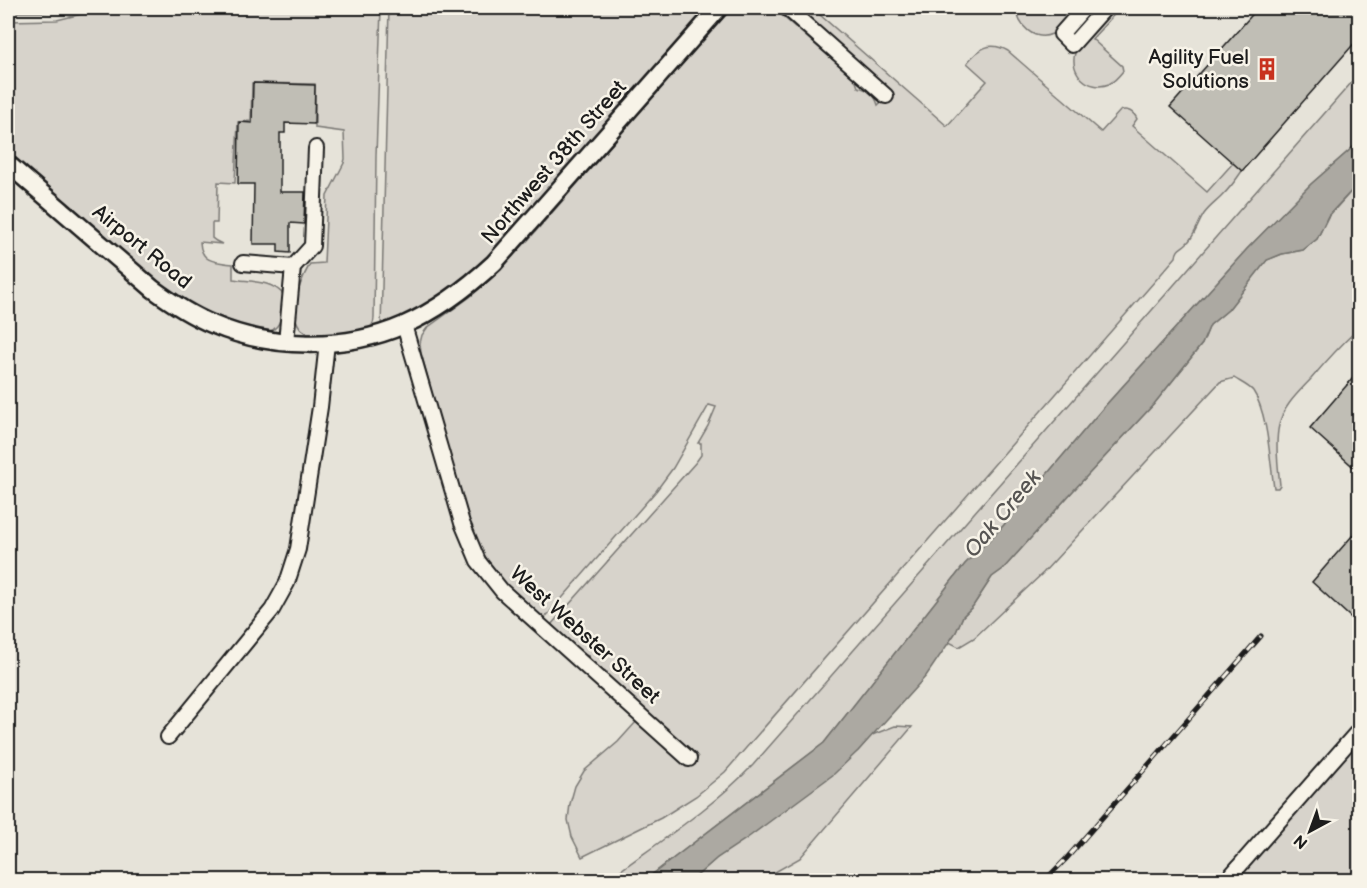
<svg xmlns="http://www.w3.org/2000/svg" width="1367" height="888" viewBox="0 0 1367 888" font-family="'Balsamiq Sans',sans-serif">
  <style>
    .built { fill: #e6e3d9 }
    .green { fill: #d7d3cb; stroke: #7a7874; stroke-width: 1.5 }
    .water { fill: #aca9a2; stroke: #72716c; stroke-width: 1.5 }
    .building { fill: #c0beb5; stroke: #1c1c1c; stroke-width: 1.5 }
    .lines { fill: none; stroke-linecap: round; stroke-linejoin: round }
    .minor-casing { stroke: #1c1c1c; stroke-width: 18 }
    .major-casing { stroke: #1c1c1c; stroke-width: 21 }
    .minor { stroke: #f7f3e8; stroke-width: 14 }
    .major { stroke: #f7f3e8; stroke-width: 16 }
    .rail-casing { stroke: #1c1c1c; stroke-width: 5 }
    .rail { stroke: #f7f3e8; stroke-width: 3; stroke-dasharray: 9; stroke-linecap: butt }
    .labels { text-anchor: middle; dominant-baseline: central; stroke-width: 5; stroke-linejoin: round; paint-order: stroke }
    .poi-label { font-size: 21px; fill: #1c1c1c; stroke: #f7f3e8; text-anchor: end }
    .street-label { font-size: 21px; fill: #1c1c1c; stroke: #f7f3e8 }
    .water-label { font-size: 22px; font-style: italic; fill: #565452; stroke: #f7f3e8 }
  </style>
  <rect width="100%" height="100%" fill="#f7f3e8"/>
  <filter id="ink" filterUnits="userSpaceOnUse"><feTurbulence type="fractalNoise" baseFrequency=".0167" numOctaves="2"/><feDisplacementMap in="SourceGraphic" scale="12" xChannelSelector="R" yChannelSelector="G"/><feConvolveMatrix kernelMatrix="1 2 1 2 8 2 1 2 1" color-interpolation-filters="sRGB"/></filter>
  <g filter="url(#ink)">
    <rect class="built" x="8" y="8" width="1351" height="872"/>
    <g class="green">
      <path d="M 8,8 L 72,8 L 43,12 L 8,12 Z"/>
      <path d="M 106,8 L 381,8 L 376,156 L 374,318 C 374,324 371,328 366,331 C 352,333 327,338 314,335 C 281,329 299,283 310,264 L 324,263 L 327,196 L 344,163 L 345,159 L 344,132 L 315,128 L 315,84 L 252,83 L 251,121 L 238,122 L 235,183 L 218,182 L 217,223 L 212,223 L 212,238 L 216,241 L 222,244 L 200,242 C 201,263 216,262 233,264 L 233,279 C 251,282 270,280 283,294 C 282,305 284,327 270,331 C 266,332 260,332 255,334 L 184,305 L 8,158 L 8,21 L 57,20 Z"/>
      <path d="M 389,8 L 711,8 L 503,247 L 430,307 L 381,328 Z"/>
      <path d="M 731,8 L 773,8 L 855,79 L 858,87 C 868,89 875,95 878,105 L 889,94 L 795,8 L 812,8 L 947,126 L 987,81 L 967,63 C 979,48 990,41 1008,51 L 1101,132 L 1120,111 C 1127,108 1134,112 1137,119 L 1132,126 L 1207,192 L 1233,163 L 1242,171 C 1236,180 1229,189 1221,197 C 1215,203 1209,207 1204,214 C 1198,223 1195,236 1187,243 C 1181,249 1177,248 1176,257 L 725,772 L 696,796 L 661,818 L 582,857 L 572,837 L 568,820 L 570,804 L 575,786 L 584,771 L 618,742 L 636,722 L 689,767 L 698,757 L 608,677 L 607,672 L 602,671 L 590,661 L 589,656 L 585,655 L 550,626 L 696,462 L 701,455 L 701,443 L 698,443 L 708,426 L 716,407 L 709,405 L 673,468 L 656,491 L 543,620 L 517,597 L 499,578 L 474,539 L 463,505 L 421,353 L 420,343 L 422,335 L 427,328 L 470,297 L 494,276 L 529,239 Z"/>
      <path d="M 1017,8 L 1040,8 L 1049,15 L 1056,9 L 1063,14 L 1069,8 L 1079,8 C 1071,16 1063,29 1052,34 C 1034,42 1017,25 1017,8 Z"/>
      <path d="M 1111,8 L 1120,8 L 1092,39 L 1122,66 L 1123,71 C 1119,76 1115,81 1109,84 C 1089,92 1069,73 1075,53 C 1078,43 1103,17 1111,8 Z"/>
      <path d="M 1359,74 L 1359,142 L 1311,184 L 1247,249 L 1104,407 L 1003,526 L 965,564 L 824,743 L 645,880 L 603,880 L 613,876 C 659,842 714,806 753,765 Z"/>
      <path d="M 1359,178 L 1359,328 C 1342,344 1326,361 1311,379 C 1299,392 1283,406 1279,425 C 1275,442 1278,467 1280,485 L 1278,488 L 1274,488 C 1270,462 1268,413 1253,391 C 1249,386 1240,382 1234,378 L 1220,382 L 1043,573 L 974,638 L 959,647 L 949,642 L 956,632 L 963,616 L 973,606 L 992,577 L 1003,569 L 1072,492 L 1154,404 L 1202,344 L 1210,325 L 1228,310 L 1267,260 L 1282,254 L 1303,250 L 1317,239 L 1328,217 L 1355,187 Z"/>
      <path d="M 895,726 L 912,727 L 800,858 L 761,880 L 692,880 L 717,858 L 858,751 L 872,735 Z"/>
      <path d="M 1359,729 L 1359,880 L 1227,880 Z"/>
    </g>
    <path class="water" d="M 1359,142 L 1359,178 L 1355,187 L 1328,216 L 1317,239 L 1303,250 L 1282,254 L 1267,260 L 1228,310 L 1210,325 L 1202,344 L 1154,404 L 1072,492 L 1003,569 L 992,577 L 973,606 L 963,616 L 956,632 L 926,676 L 858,751 L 834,774 L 746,839 L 717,858 L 692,880 L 645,880 L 824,743 L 965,564 L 1003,526 L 1104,407 L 1247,249 L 1311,184 Z"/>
    <g class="building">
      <path d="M 1258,8 L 1359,8 L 1359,38 L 1242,171 L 1170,107 Z"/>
      <path d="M 253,83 L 315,85 L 314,124 L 285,123 L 285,133 L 280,133 L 280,192 L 305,192 L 304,224 L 290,223 L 290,253 L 278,252 L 278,244 L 253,244 L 254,184 L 238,184 L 239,122 L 252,123 Z"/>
      <path d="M 1359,371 L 1359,472 L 1310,428 Z"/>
      <path d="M 1359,528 L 1359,625 L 1312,582 Z"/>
    </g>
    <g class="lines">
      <g class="minor-casing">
        <g id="minor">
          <path d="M 787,8 L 886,96"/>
          <path d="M 1084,8 L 1061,34 L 1072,45 L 1105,8"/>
          <path d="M 243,263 L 293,267"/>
          <path d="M 404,325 L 462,523 L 478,561 L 502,591 L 689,759"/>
          <path d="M 286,342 L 293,267 L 312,246 L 316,148"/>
          <path d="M 168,737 L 272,610 L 287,583 L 298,549 L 320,407 L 327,343"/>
          <path d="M 1227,880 L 1360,729"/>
        </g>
      </g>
      <g class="major-casing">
        <path id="major" d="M 8,164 L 153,289 C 172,303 190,315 212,324 C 270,349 345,351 404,325 C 438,310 467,288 494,263 L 719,8"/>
      </g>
      <use href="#minor" class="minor"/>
      <use href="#major" class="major"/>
      <g class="rail-casing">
        <path id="rail" d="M 1045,880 L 1066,859 L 1261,636"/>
      </g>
      <use href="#rail" class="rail"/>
    </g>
  </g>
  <defs>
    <g id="building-bare" transform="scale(1.8)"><path d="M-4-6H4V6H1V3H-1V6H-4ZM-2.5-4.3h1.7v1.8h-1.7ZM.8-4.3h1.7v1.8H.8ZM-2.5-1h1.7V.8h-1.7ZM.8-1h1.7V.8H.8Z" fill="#c8321e" stroke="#f7f3e8" stroke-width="2.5" paint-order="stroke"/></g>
  </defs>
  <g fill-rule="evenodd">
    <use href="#building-bare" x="1267" y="69"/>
  </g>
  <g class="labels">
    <g class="poi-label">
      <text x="1249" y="57">Agility Fuel<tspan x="1249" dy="24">Solutions</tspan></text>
    </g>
    <g class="street-label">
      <text transform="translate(554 162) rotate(-49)">Northwest 38th Street</text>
      <text transform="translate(142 247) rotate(39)">Airport Road</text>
      <text transform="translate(585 635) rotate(42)">West Webster Street</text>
    </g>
    <g class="water-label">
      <text transform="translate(1003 514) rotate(-50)">Oak Creek</text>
    </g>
  </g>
  <rect width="1367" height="888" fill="none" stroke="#f7f3e8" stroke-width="30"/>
  <rect x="15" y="15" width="1337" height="858" fill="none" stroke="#1c1c1c" stroke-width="2" filter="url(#ink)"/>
  <g transform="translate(1310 831) rotate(221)" stroke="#f7f3e8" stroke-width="4.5" paint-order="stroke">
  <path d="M0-4.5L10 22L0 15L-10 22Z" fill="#1c1c1c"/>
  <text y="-9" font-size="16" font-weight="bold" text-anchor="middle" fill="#1c1c1c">N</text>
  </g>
</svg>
